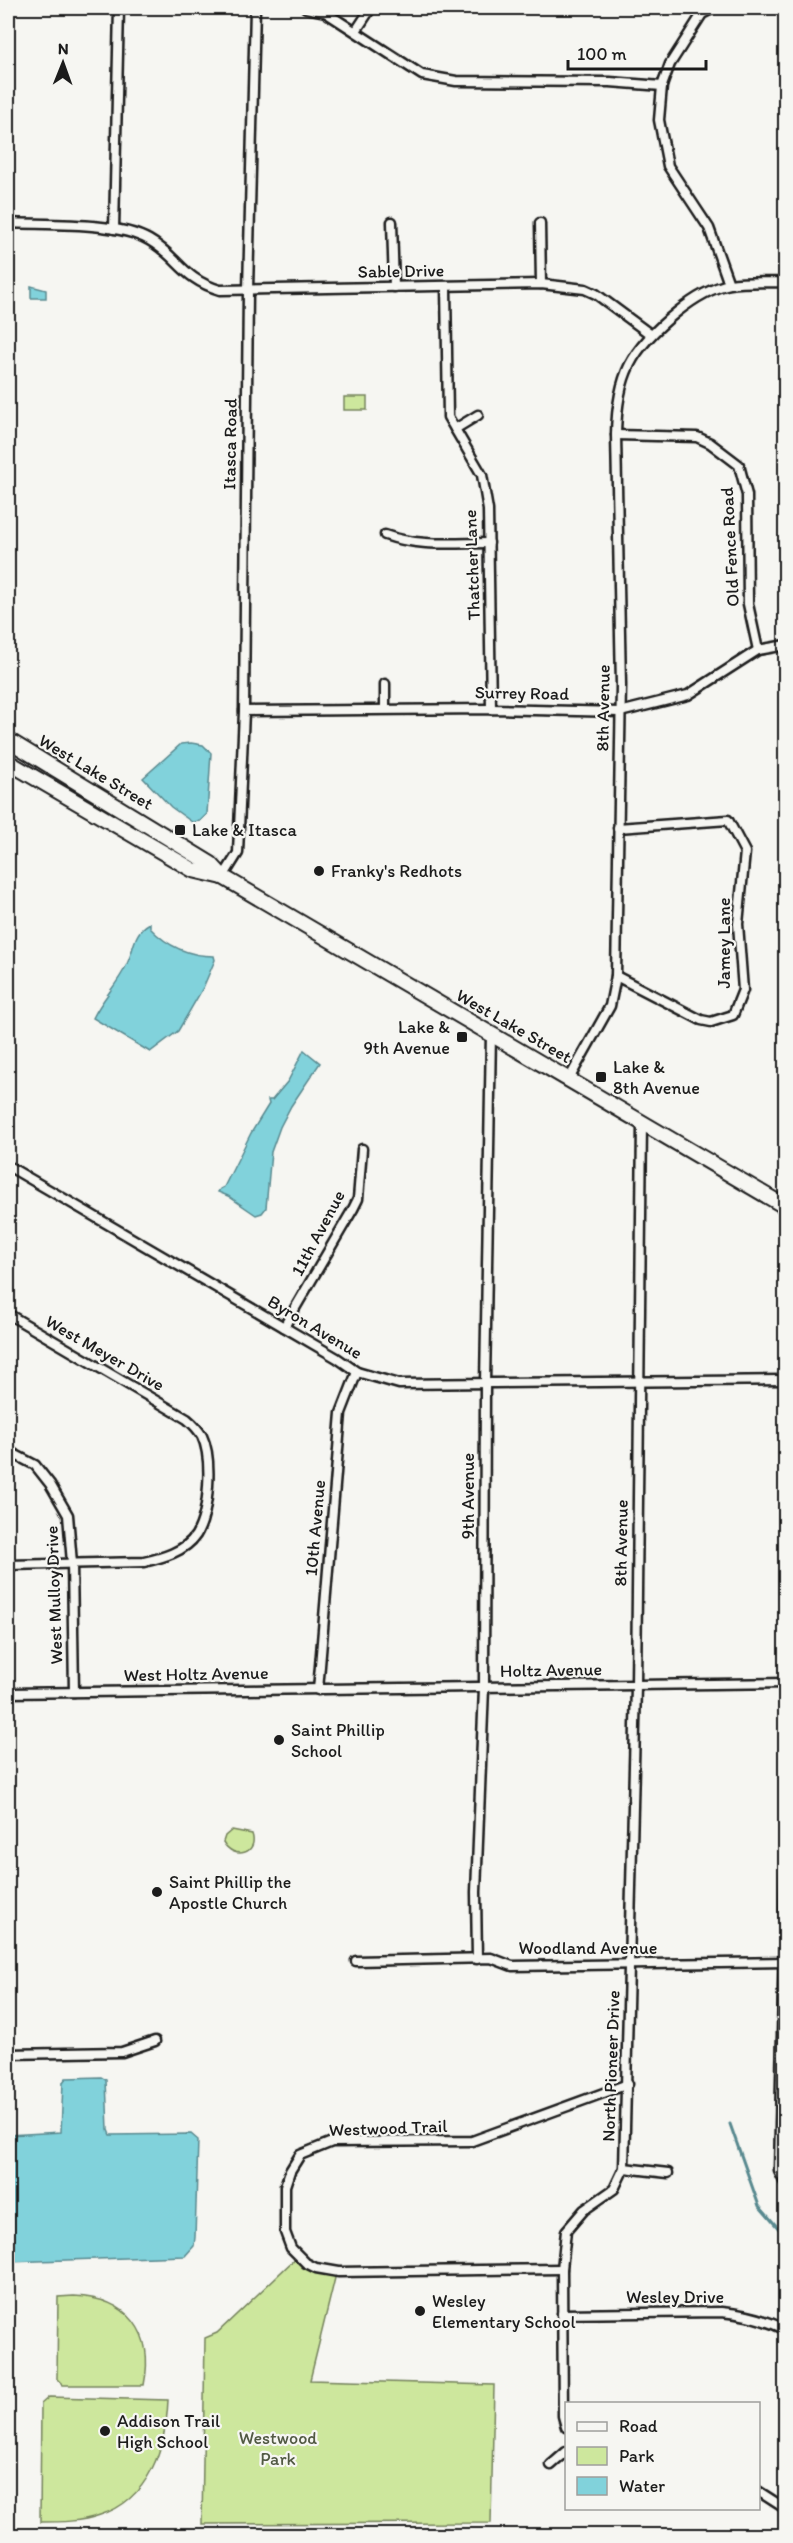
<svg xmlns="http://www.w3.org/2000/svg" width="793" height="2543" viewBox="0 0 793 2543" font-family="Itim,sans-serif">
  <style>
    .green { fill: #cde79d; stroke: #74825c; stroke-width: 1.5 }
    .water { fill: #81d2db; stroke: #59898f; stroke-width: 1.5 }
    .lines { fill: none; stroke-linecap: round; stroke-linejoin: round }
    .stream { stroke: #59898f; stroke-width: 3 }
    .minor-casing { stroke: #1c1c1c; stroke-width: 13 }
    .primary-casing { stroke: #1c1c1c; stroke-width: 18 }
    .minor { stroke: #f6f6f2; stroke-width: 8 }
    .primary { stroke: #f6f6f2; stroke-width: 14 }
    .poi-dot { fill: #1c1c1c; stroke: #f6f6f2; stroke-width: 2 }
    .labels { text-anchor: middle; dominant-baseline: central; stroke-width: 4.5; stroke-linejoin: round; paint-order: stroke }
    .street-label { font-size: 18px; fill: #1c1c1c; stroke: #f6f6f2 }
    .poi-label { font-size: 18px; fill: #1c1c1c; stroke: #f6f6f2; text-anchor: start }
    .park-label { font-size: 18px; fill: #515943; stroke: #f6f6f2 }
  </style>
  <rect width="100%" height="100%" fill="#f6f6f2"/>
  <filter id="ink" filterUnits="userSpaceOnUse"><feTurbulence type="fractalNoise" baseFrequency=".0167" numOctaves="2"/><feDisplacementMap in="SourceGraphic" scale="12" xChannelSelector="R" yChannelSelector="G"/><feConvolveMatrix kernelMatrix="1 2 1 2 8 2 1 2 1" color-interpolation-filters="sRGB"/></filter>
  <g filter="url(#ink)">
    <g class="green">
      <rect x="344" y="397" width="23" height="13"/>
      <path d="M 232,1830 L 252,1834 C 259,1853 234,1861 223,1842 L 225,1836 Z"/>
      <path d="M 297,2257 L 336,2274 L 310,2380 L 494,2385 L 491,2523 L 202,2524 L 205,2338 L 217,2333 Z"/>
      <path d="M 74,2296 C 128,2298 155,2332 144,2385 L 63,2385 L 57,2379 L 58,2297 Z"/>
      <path d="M 8,2328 C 22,2354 11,2390 8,2419 Z"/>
      <path d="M 49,2397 L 168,2400 C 166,2447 149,2500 100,2515 C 81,2522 59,2522 40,2522 L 41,2404 Z"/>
    </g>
    <g class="water">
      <path d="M 31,286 L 46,290 L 46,298 L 31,298 Z"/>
      <path d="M 191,743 L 203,745 L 211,753 L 207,814 L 200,821 L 192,822 L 171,807 L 143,778 L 181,744 Z"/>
      <path d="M 150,923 L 150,928 C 168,947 188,956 214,956 L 215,960 L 203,988 L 178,1031 L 150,1052 L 93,1018 C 102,999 117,985 126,966 C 135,949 132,933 150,923 Z"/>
      <path d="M 304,1050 L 320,1063 L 291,1106 L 280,1127 L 271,1152 L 266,1208 L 262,1213 L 256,1215 L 228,1196 L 218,1192 L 220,1189 L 224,1187 L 251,1133 L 269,1104 L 268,1100 L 272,1100 L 288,1081 Z"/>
      <path d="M 66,2078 L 101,2077 L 106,2080 L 108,2130 L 110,2135 L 191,2134 L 198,2140 L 195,2237 L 194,2246 L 185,2256 L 8,2262 L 8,2135 L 61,2132 L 63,2082 Z"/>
    </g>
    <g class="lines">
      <path class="stream" d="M 730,2124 L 759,2206 L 786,2237"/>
      <g class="minor-casing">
        <g id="minor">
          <path d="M 306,8 L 325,12 L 422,75 L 456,81 L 610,82 L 662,86"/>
          <path d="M 714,8 L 702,14 L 670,64 L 662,86 L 659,120 L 668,166 L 709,228 L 729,284"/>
          <path d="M 356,31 L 371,8"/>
          <path d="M 392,222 L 394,287"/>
          <path d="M 8,223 C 46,225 116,221 149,240 C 179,257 182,279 220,290 L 541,284 L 585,289 L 596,294 L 650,334"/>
          <path d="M 540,223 L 541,284"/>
          <path d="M 114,229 L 119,8"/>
          <path d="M 446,287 L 448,417 L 482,475 L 488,510 L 491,709"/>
          <path d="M 455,429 L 478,415"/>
          <path d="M 616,435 L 697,437 L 710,443 L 739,465 L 747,495 L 748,604 L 758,650"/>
          <path d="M 385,535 C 418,547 454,543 489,543"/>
          <path d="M 385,684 L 385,709"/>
          <path d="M 244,711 L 491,709 L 620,712 L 688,695 L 758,650 L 786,645"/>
          <path d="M 223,877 L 238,853 L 244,711 L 248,290 L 255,8"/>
          <path d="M 616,976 L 701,1020 L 711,1022 L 733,1015 L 743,990 L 738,924 L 745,852 L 728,820 L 618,828"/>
          <path d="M 569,1079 L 610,1006 L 616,976 L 621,685 L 616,435 C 617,375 631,349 677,312 C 692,300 710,288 730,284 C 747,281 768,283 786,282"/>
          <path d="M 8,1166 L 337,1358 L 357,1372 L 399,1384 L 786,1380"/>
          <path d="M 8,1314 L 187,1419 C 193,1424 198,1429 202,1436 C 213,1459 209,1514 196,1535 C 185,1552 161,1558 144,1562 L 8,1565"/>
          <path d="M 284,1327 L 353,1209 L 358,1199 L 362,1149"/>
          <path d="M 8,1451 L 35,1465 L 50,1484 L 68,1515 L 72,1563 L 74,1692"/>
          <path d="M 318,1690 L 341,1413 L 357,1372"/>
          <path d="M 8,1693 L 786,1683"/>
          <path d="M 786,1848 L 779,2171 L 786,2185"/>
          <path d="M 477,1959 L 476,1892 L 484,1688 L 485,1384 L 491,1033"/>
          <path d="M 356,1961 L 491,1958 L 512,1966 L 786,1962"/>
          <path d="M 8,2054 L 122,2052 L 155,2041"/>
          <path d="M 624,2168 L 668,2173"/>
          <path d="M 562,2269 L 339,2272 L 316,2268 L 306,2263 L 291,2248 L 285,2232 L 285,2186 L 290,2171 L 300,2155 L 332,2142 L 472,2141 L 628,2084"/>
          <path d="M 562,2314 L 721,2312 C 744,2314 765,2319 786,2330"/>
          <path d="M 566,2427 L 563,2416 L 562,2269 L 566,2231 L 584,2210 L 614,2189 L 624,2168 L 636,1686 L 642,1122"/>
          <path d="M 551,2465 L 566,2452"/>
          <path d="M 758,2491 L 786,2509"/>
        </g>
      </g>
      <g class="primary-casing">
        <g id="primary">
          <path d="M 8,740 L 211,864 L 223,877 L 786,1207"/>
          <path d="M 8,762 L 193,870 L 223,877"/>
        </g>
      </g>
      <use href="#minor" class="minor"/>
      <use href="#primary" class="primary"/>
    </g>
  </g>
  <g class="poi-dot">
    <rect x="174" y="824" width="12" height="12" rx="3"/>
    <circle cx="319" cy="871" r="6"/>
    <rect x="456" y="1031" width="12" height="12" rx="3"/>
    <rect x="595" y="1071" width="12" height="12" rx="3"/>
    <circle cx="279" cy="1740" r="6"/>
    <circle cx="157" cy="1892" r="6"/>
    <circle cx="420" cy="2311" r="6"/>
    <circle cx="105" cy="2431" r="6"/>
  </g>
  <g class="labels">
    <g class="street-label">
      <text transform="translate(401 271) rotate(-1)">Sable Drive</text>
      <text transform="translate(230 444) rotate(-89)">Itasca Road</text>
      <text transform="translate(730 547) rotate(-93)">Old Fence Road</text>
      <text transform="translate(472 565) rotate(-92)">Thatcher Lane</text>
      <text transform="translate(522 693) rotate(1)">Surrey Road</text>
      <text transform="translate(603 708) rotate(-89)">8th Avenue</text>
      <text transform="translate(96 772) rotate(31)">West Lake Street</text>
      <text transform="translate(724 943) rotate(-90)">Jamey Lane</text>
      <text transform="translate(514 1026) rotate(30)">West Lake Street</text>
      <text transform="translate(318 1233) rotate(-62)">11th Avenue</text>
      <text transform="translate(315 1327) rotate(31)">Byron Avenue</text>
      <text transform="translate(105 1353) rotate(30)">West Meyer Drive</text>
      <text transform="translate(468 1496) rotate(-90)">9th Avenue</text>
      <text transform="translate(315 1528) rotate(-85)">10th Avenue</text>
      <text transform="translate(621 1543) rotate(-89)">8th Avenue</text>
      <text transform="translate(54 1595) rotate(-92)">West Mulloy Drive</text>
      <text transform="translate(551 1670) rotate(-1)">Holtz Avenue</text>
      <text transform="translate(196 1674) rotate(-1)">West Holtz Avenue</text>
      <text x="588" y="1948">Woodland Avenue</text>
      <text transform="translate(611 2066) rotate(-88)">North Pioneer Drive</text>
      <text transform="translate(388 2128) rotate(-2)">Westwood Trail</text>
      <text x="675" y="2297">Wesley Drive</text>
    </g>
    <g class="poi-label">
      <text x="192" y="830">Lake &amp; Itasca</text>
      <text x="331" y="871">Franky's Redhots</text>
      <text x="450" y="1027" text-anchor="end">Lake &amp;<tspan x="450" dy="21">9th Avenue</tspan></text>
      <text x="613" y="1067">Lake &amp;<tspan x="613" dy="21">8th Avenue</tspan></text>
      <text x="291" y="1730">Saint Phillip<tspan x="291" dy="21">School</tspan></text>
      <text x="169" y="1882">Saint Phillip the<tspan x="169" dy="21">Apostle Church</tspan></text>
      <text x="432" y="2301">Wesley<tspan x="432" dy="21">Elementary School</tspan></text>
      <text x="117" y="2421">Addison Trail<tspan x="117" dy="21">High School</tspan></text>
    </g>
    <g class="park-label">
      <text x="278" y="2438">Westwood<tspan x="278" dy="21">Park</tspan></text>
    </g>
  </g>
  <rect width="793" height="2543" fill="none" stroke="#f6f6f2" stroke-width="30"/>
  <rect x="15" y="15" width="763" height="2513" fill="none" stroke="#1c1c1c" stroke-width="2" filter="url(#ink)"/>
  <rect x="565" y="2402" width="195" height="108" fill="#f6f6f2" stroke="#9f9f9c" stroke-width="1.5"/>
  <rect x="577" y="2422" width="30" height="9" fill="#f6f6f2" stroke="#9f9f9c" stroke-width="1.5"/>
  <text x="619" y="2432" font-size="18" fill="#1c1c1c">Road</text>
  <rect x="577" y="2447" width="30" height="18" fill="#cde79d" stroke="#9f9f9c" stroke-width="1.5"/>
  <text x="619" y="2462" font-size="18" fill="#1c1c1c">Park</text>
  <rect x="577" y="2477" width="30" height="18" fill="#81d2db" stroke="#9f9f9c" stroke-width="1.5"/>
  <text x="619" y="2492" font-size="18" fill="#1c1c1c">Water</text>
  <g transform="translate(63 63) rotate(1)" stroke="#f6f6f2" stroke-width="4.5" paint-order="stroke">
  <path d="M0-4.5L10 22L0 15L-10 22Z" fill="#1c1c1c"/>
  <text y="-9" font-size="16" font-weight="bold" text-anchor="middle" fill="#1c1c1c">N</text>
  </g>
  <path d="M568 60v9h138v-9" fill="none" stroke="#1c1c1c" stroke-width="3"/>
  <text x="577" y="60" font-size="18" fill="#1c1c1c" stroke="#f6f6f2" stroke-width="4.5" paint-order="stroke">100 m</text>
</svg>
